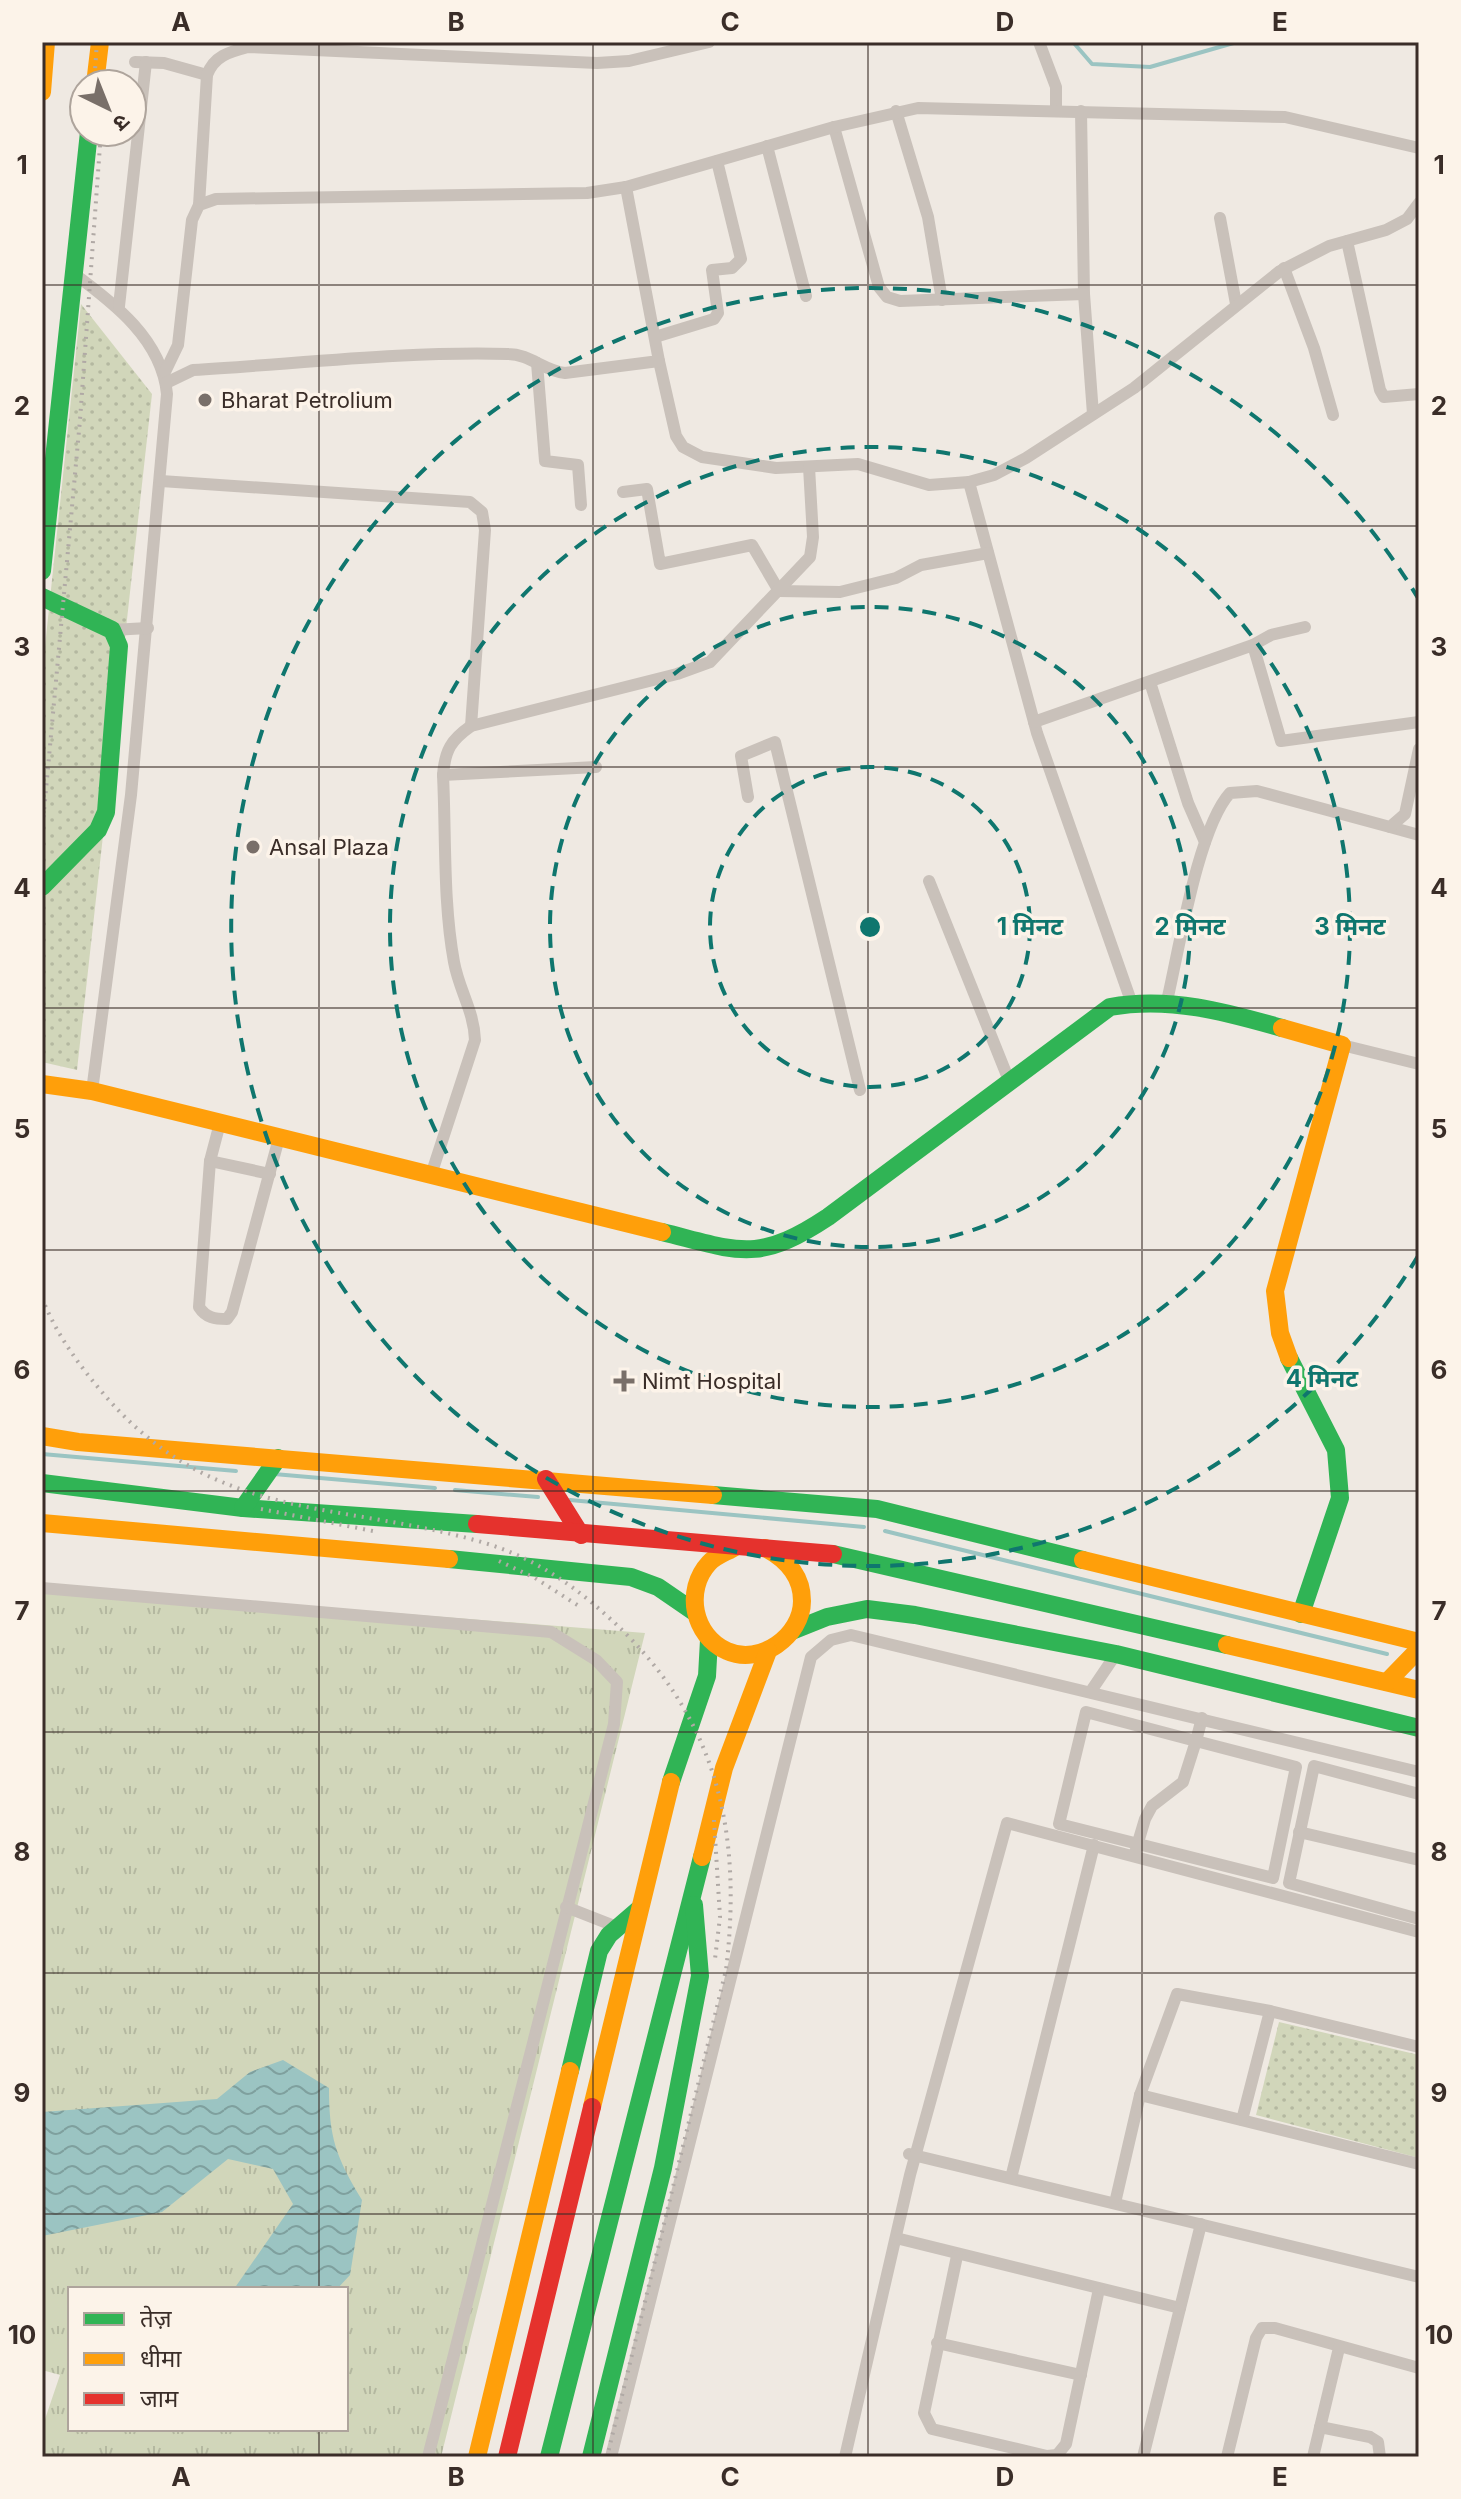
<svg xmlns="http://www.w3.org/2000/svg" width="1461" height="2499" viewBox="0 0 1461 2499" font-family="Inter,'Noto Sans Devanagari',sans-serif">
  <style>
    .grass { fill: url(#grass-tufts); fill-rule: evenodd }
    .park { fill: url(#park-dots) }
    .water { fill: url(#water-waves) }
    .lines { fill: none; stroke-linecap: round; stroke-linejoin: round }
    .stream { stroke: #9bc4c2; stroke-width: 4 }
    .street { stroke: #c9c1ba; stroke-width: 12 }
    .fast { stroke: #30b455; stroke-width: 18 }
    .slow { stroke: #ff9f0a; stroke-width: 18 }
    .jam { stroke: #e5322d; stroke-width: 18 }
    .rail { stroke: #b0a9a5; stroke-width: 4; stroke-dasharray: 2 6; stroke-linecap: butt }
    .grid { fill: none; stroke: #3a2d28; stroke-width: 2; stroke-opacity: 0.55 }
    .ring { fill: none; stroke: #0f766e; stroke-width: 4; stroke-dasharray: 14 10 }
    .poi-dot { fill: #796f69; stroke: #fcf3e9; stroke-width: 3 }
    .labels { text-anchor: middle; dominant-baseline: central; stroke-width: 7; stroke-linejoin: round; paint-order: stroke }
    .poi-label { font-size: 22px; fill: #3a2d28; stroke: #fcf3e9; text-anchor: start }
    .centre { fill: #0f766e; stroke: #fcf3e9; stroke-width: 4 }
    .ring-label { font-size: 24px; text-anchor: middle; font-weight: bold; fill: #0f766e; stroke: #fcf3e9; stroke-width: 7; stroke-linejoin: round; paint-order: stroke }
    .neatline { fill: none; stroke: #3a2d28; stroke-width: 3 }
    .grid-label { font-size: 26px; text-anchor: middle; font-weight: bold; fill: #3a2d28 }
  </style>
  <defs>
    <pattern id="grass-tufts" width="24" height="20" patternUnits="userSpaceOnUse" patternTransform="scale(2)"><rect width="24" height="20" fill="#d1d6ba"/><path d="M3 7l-1-3M5 7V3M7 7l1-3M15 17l-1-3M17 17v-4M19 17l1-3" fill="none" stroke="#b4b8a0"/></pattern>
    <pattern id="park-dots" width="8" height="8" patternUnits="userSpaceOnUse" patternTransform="scale(2)"><rect width="8" height="8" fill="#d1d6ba"/><path d="M2 2h.1M6 6h.1" fill="none" stroke="#b4b8a0" stroke-width="1.8" stroke-linecap="round"/></pattern>
    <pattern id="water-waves" width="16" height="10" patternUnits="userSpaceOnUse" patternTransform="scale(2)"><rect width="16" height="10" fill="#9bc4c2"/><path d="M0 5q4-4 8 0t8 0" fill="none" stroke="#7fa09e"/></pattern>
  </defs>
  <rect width="100%" height="100%" fill="#efe9e2"/>
  <path class="grass" d="M 42,1585 L 645,1633 L 441,2457 L 42,2457 L 42,2428 L 60,2375 L 42,2370 ZM 70,2289 L 346,2289 L 346,2429 L 70,2429 Z"/>
  <g class="park">
    <path d="M 81,304 L 152,394 L 77,1070 L 42,1062 L 42,675 Z"/>
    <path d="M 1279,2022 L 1419,2055 L 1419,2158 L 1256,2115 Z"/>
  </g>
  <path class="water" d="M 283,2060 L 329,2088 C 329,2138 336,2157 362,2200 L 350,2275 L 337,2289 L 234,2289 L 293,2204 L 273,2169 L 228,2159 L 162,2212 L 42,2236 L 42,2112 L 217,2099 L 250,2072 Z"/>
  <g class="lines">
    <g class="stream">
      <path d="M 1073,42 L 1092,64 L 1150,67 L 1237,42"/>
      <path d="M 42,1454 L 236,1471"/>
      <path d="M 274,1474 L 435,1488"/>
      <path d="M 455,1490 L 538,1497"/>
      <path d="M 570,1500 L 864,1527"/>
      <path d="M 885,1531 L 1387,1654"/>
    </g>
    <g class="street">
      <path d="M 1039,42 L 1056,87 L 1056,111"/>
      <path d="M 135,62 L 164,63 L 207,75"/>
      <path d="M 896,111 L 928,217 L 942,300"/>
      <path d="M 1081,111 L 1084,294 L 1093,414"/>
      <path d="M 834,127 L 879,287 L 887,297 L 900,301 L 1084,294"/>
      <path d="M 767,146 L 806,296"/>
      <path d="M 199,205 L 207,75 C 214,56 229,52 248,47 L 597,63 L 629,61 L 709,42"/>
      <path d="M 1220,218 L 1236,304"/>
      <path d="M 1347,241 L 1380,390 L 1384,397 L 1419,394"/>
      <path d="M 1284,268 L 1314,348 L 1333,415"/>
      <path d="M 73,273 C 114,303 162,340 167,394 L 131,795 L 92,1091"/>
      <path d="M 119,306 L 146,62"/>
      <path d="M 655,337 L 714,319 L 718,313 L 712,270 L 732,268 L 741,259 L 717,161"/>
      <path d="M 659,361 L 676,436 L 683,447 L 702,457 L 776,468 L 858,464 L 929,485 L 969,482 L 1037,733 L 1131,1001"/>
      <path d="M 537,363 L 545,461 L 578,465 L 581,505"/>
      <path d="M 165,372 L 178,345 L 192,220 L 199,205 L 216,199 L 587,193 L 626,187 L 834,127 L 918,108 L 1285,117 L 1419,148"/>
      <path d="M 166,383 L 193,370 C 296,364 405,351 508,354 C 530,354 544,371 565,373 L 659,361 L 626,187"/>
      <path d="M 161,481 L 470,502 L 482,512 L 485,530 L 471,726"/>
      <path d="M 969,482 L 994,475 L 1026,458 L 1134,388 L 1280,271 L 1329,246 L 1386,230 L 1407,219 L 1419,203"/>
      <path d="M 623,492 L 647,489 L 660,564 L 752,545 L 779,591 L 840,592 L 896,578 L 921,565 L 988,553"/>
      <path d="M 112,630 L 148,628"/>
      <path d="M 1253,645 L 1281,741 L 1419,722"/>
      <path d="M 1150,682 L 1188,803 L 1205,842"/>
      <path d="M 1034,722 L 1253,645 L 1271,635 L 1305,627"/>
      <path d="M 443,775 L 596,767"/>
      <path d="M 748,797 L 741,756 L 775,742 L 860,1090"/>
      <path d="M 1390,827 L 1419,835"/>
      <path d="M 929,881 L 1010,1083"/>
      <path d="M 1167,1001 C 1179,950 1198,828 1230,793 L 1257,791 L 1390,827 L 1405,814 L 1419,749"/>
      <path d="M 1342,1045 L 1419,1064"/>
      <path d="M 220,1123 L 210,1161 L 199,1307 C 206,1318 215,1319 227,1319 L 232,1312 L 279,1138"/>
      <path d="M 210,1161 L 270,1174"/>
      <path d="M 431,1175 L 475,1040 C 474,1011 459,990 454,962 C 443,902 446,837 443,775 C 445,750 451,740 471,726 L 677,674 L 710,662 L 810,557 L 813,537 L 809,467"/>
      <path d="M 42,1588 L 551,1632 L 596,1660 L 617,1682 L 614,1724 L 428,2457"/>
      <path d="M 1091,1691 L 1116,1654"/>
      <path d="M 1419,1794 L 1314,1766 L 1289,1883 L 1419,1919"/>
      <path d="M 1299,1832 L 1419,1860"/>
      <path d="M 1134,1856 L 1145,1819 L 1152,1806 L 1183,1782 L 1196,1741 L 1086,1712 L 1059,1824 L 1273,1878 L 1296,1767 L 1196,1741 L 1202,1718"/>
      <path d="M 566,1907 L 617,1927"/>
      <path d="M 1140,2095 L 1419,2164"/>
      <path d="M 1242,2120 L 1270,2011"/>
      <path d="M 909,2154 L 1419,2277"/>
      <path d="M 1011,2178 L 1094,1845"/>
      <path d="M 1115,2203 L 1140,2095 L 1177,1994 L 1270,2011 L 1419,2047"/>
      <path d="M 896,2238 L 1180,2308"/>
      <path d="M 957,2256 L 924,2413 L 932,2429 L 1047,2456 L 1057,2455 L 1066,2444 L 1099,2289"/>
      <path d="M 937,2343 L 1081,2375"/>
      <path d="M 1320,2427 L 1370,2437 L 1378,2442 L 1380,2457"/>
      <path d="M 611,2457 L 811,1657 L 831,1640 L 851,1635 L 1419,1772"/>
      <path d="M 845,2457 L 910,2175 L 1007,1823 L 1419,1932"/>
      <path d="M 1143,2457 L 1201,2224"/>
      <path d="M 1227,2457 L 1256,2338 L 1262,2328 L 1275,2328 L 1419,2368"/>
      <path d="M 1313,2457 L 1339,2348"/>
    </g>
    <g class="fast">
      <path d="M 42,571 L 89,132"/>
      <path d="M 42,597 L 112,630 L 119,646 L 106,812 L 98,830 L 42,887"/>
      <path d="M 662,1232 C 739,1251 757,1264 828,1217 L 1110,1007 C 1169,996 1226,1012 1282,1028"/>
      <path d="M 1289,1358 L 1336,1450 L 1340,1498 L 1301,1614"/>
      <path d="M 42,1483 L 243,1508 L 477,1524"/>
      <path d="M 713,1495 L 877,1509 L 1083,1560"/>
      <path d="M 243,1508 L 278,1458"/>
      <path d="M 833,1554 L 1227,1645"/>
      <path d="M 449,1559 L 631,1577 L 658,1587 L 693,1611"/>
      <path d="M 792,1631 L 827,1617 L 867,1609 L 915,1615 L 1116,1654 L 1419,1728"/>
      <path d="M 671,1782 L 707,1676 L 709,1640"/>
      <path d="M 570,2071 L 599,1951 L 609,1935 L 638,1910"/>
      <path d="M 549,2457 L 702,1857"/>
      <path d="M 591,2457 L 663,2168 L 700,1976 L 694,1905"/>
    </g>
    <g class="slow">
      <path d="M 95,84 L 100,42"/>
      <path d="M 42,92 L 46,42"/>
      <path d="M 1282,1028 L 1342,1045 L 1275,1291 L 1280,1333 L 1289,1358"/>
      <path d="M 42,1084 L 92,1091 L 662,1232"/>
      <path d="M 42,1436 L 78,1442 L 713,1495"/>
      <path d="M 42,1523 L 449,1559"/>
      <path d="M 735,1547 C 727,1552 715,1556 709,1563 C 684,1590 693,1636 727,1651 C 760,1666 802,1636 802,1601 C 802,1575 786,1559 765,1548"/>
      <path d="M 1083,1560 L 1419,1642"/>
      <path d="M 1227,1645 L 1419,1690"/>
      <path d="M 1387,1682 L 1419,1649"/>
      <path d="M 702,1857 L 724,1768 L 768,1651"/>
      <path d="M 592,2107 L 671,1782"/>
      <path d="M 477,2457 L 570,2071"/>
    </g>
    <g class="jam">
      <path d="M 546,1479 L 581,1535"/>
      <path d="M 477,1524 L 833,1554"/>
      <path d="M 507,2457 L 592,2107"/>
    </g>
    <g class="rail">
      <path d="M 94,84 L 97,42"/>
      <path d="M 42,833 L 80,420 L 101,132"/>
      <path d="M 42,1298 C 57,1336 81,1368 108,1399 C 219,1525 344,1500 488,1544 C 533,1558 572,1584 606,1615 C 716,1713 743,1828 726,1970 L 607,2457"/>
      <path d="M 261,1509 L 378,1532"/>
      <path d="M 499,1561 L 535,1578 L 582,1608"/>
      <path d="M 714,1820 L 720,1917 L 715,1959"/>
    </g>
  </g>
  <path class="grid" d="M 319,42 L 319,2289M 593,42 L 593,2457M 868,42 L 868,2457M 1142,42 L 1142,2457M 42,285 L 1419,285M 42,526 L 1419,526M 42,767 L 1419,767M 42,1008 L 1419,1008M 42,1250 L 1419,1250M 42,1491 L 1419,1491M 42,1732 L 1419,1732M 42,1973 L 1419,1973M 42,2214 L 1419,2214M 319,2429 L 319,2457"/>
  <g class="ring">
    <circle cx="870" cy="927" r="160"/>
    <circle cx="870" cy="927" r="320"/>
    <circle cx="870" cy="927" r="480"/>
    <path d="M1418 1256A639 639 0 1 1 1418 598"/>
  </g>
  <g class="poi-dot">
    <circle cx="205" cy="400" r="8"/>
    <circle cx="253" cy="847" r="8"/>
    <path d="M620 1369h8v8h8v8h-8v8h-8v-8h-8v-8h8z"/>
  </g>
  <g class="labels">
    <g class="poi-label">
      <text x="221" y="400">Bharat Petrolium</text>
      <text x="269" y="847">Ansal Plaza</text>
      <text x="642" y="1381">Nimt Hospital</text>
    </g>
  </g>
  <circle cx="870" cy="927" r="12" class="centre"/>
  <g class="ring-label">
    <text x="1030" y="935">1 मिनट</text>
    <text x="1190" y="935">2 मिनट</text>
    <text x="1350" y="935">3 मिनट</text>
    <text x="1322" y="1387">4 मिनट</text>
  </g>
  <rect width="1461" height="2499" fill="none" stroke="#fcf3e9" stroke-width="88"/>
  <rect x="68" y="2287" width="280" height="144" fill="#fcf3e9" stroke="#aea49c" stroke-width="2"/>
  <rect x="84" y="2313" width="40" height="12" fill="#30b455" stroke="#aea49c" stroke-width="2"/>
  <text x="140" y="2327" font-size="24" fill="#3a2d28">तेज़</text>
  <rect x="84" y="2353" width="40" height="12" fill="#ff9f0a" stroke="#aea49c" stroke-width="2"/>
  <text x="140" y="2367" font-size="24" fill="#3a2d28">धीमा</text>
  <rect x="84" y="2393" width="40" height="12" fill="#e5322d" stroke="#aea49c" stroke-width="2"/>
  <text x="140" y="2407" font-size="24" fill="#3a2d28">जाम</text>
  <g transform="translate(108 108) rotate(137)"><circle r="38" fill="#fcf3e9" stroke="#aea49c" stroke-width="2"/>
  <path d="M0-6L14 30L0 20L-14 30Z" fill="#796f69"/>
  <text y="-12" font-size="22" font-weight="bold" text-anchor="middle" fill="#3a2d28">उ</text>
  </g>
  <rect x="44" y="44" width="1373" height="2411" class="neatline"/>
  <g class="grid-label">
    <text x="181" y="31">A</text>
    <text x="456" y="31">B</text>
    <text x="730" y="31">C</text>
    <text x="1005" y="31">D</text>
    <text x="1280" y="31">E</text>
    <text x="22" y="174">1</text>
    <text x="1439" y="174">1</text>
    <text x="22" y="415">2</text>
    <text x="1439" y="415">2</text>
    <text x="22" y="656">3</text>
    <text x="1439" y="656">3</text>
    <text x="22" y="897">4</text>
    <text x="1439" y="897">4</text>
    <text x="22" y="1138">5</text>
    <text x="1439" y="1138">5</text>
    <text x="22" y="1379">6</text>
    <text x="1439" y="1379">6</text>
    <text x="22" y="1620">7</text>
    <text x="1439" y="1620">7</text>
    <text x="22" y="1861">8</text>
    <text x="1439" y="1861">8</text>
    <text x="22" y="2102">9</text>
    <text x="1439" y="2102">9</text>
    <text x="22" y="2344">10</text>
    <text x="1439" y="2344">10</text>
    <text x="181" y="2486">A</text>
    <text x="456" y="2486">B</text>
    <text x="730" y="2486">C</text>
    <text x="1005" y="2486">D</text>
    <text x="1280" y="2486">E</text>
  </g>
</svg>
